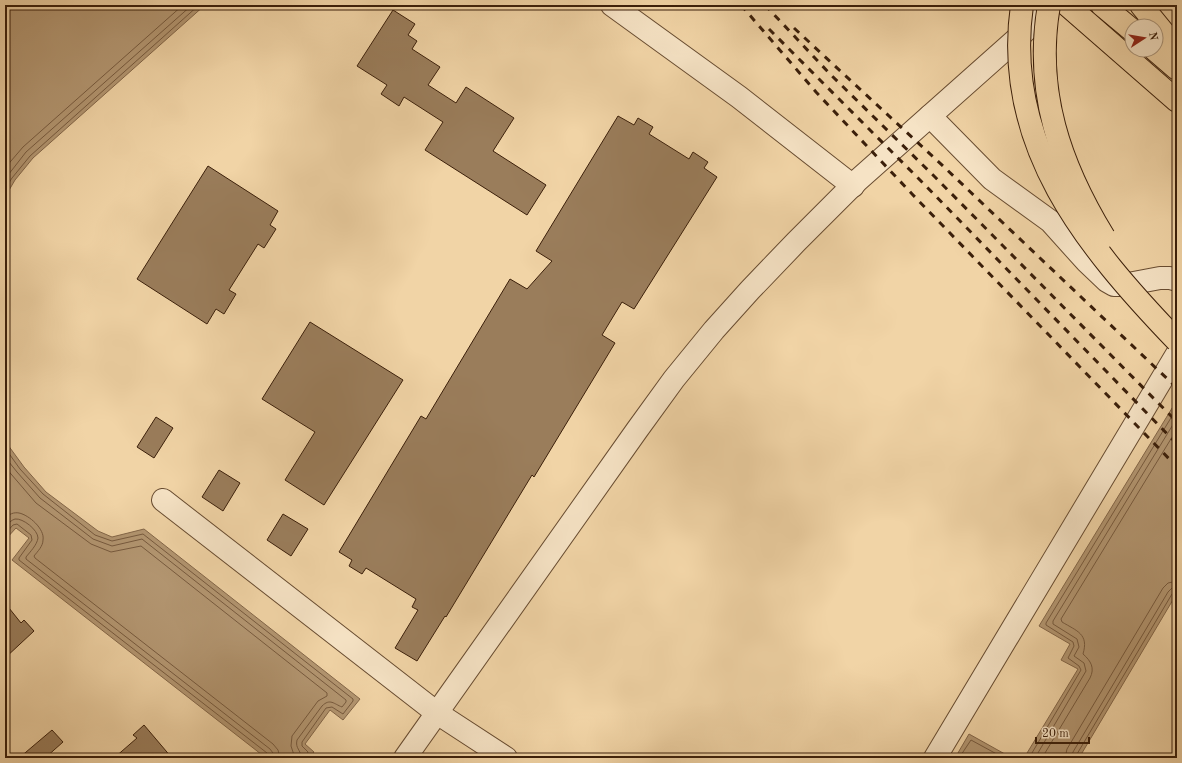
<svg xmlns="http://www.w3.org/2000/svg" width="1182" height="763" viewBox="0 0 1182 763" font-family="'Old Standard TT',serif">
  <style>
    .water { fill: #b39671; stroke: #836648 }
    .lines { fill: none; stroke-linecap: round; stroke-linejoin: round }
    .shore { stroke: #775a3e; stroke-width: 1 }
    .building { fill: #9a7d5b; stroke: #3b1f0a }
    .minor-casing { stroke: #684c31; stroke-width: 24 }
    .highway-casing { stroke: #3b1f0a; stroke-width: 24 }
    .minor { stroke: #f6e3c5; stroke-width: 22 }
    .highway { stroke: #f1d4a6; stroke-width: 22 }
    .rail { stroke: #3b1f0a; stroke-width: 3; stroke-dasharray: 7 7; stroke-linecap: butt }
    .highway-bridge-casing { stroke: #3b1f0a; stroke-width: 24; stroke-linecap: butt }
    .highway-bridge { stroke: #f1d4a6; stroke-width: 22 }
  </style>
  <rect width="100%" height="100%" fill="#f1d4a6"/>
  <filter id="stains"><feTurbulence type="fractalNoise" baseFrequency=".005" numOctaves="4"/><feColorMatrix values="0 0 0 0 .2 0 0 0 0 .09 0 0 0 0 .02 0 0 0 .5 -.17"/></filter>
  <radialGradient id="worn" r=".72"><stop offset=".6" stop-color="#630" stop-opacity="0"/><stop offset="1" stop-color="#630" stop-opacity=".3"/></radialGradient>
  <g class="water">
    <path d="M 5,5 L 205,5 L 33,158 L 15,180 L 5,197 Z"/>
    <path d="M 1177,400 L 1177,593 L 1079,758 L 1024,758 L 1078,669 L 1061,660 L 1070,644 L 1039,626 Z"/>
    <path d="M 5,441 L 24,467 L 46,492 L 98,531 L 112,537 L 144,529 L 360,699 L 343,720 L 330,710 L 305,744 L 314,752 L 309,758 L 266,758 L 12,560 L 29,538 L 16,528 L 5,540 Z"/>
    <path d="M 969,734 L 1012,758 L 955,758 Z"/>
  </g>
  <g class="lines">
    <g class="shore">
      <path d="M 5,168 L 23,147 L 183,5"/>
      <path d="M 5,179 L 26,152 L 192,5"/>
      <path d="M 5,189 L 12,178 L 30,156 L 199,5"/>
      <path d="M 5,448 L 20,469 L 43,494 L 95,535 L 112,541 L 143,534 L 353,699 L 353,701 L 343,714 L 332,707 L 326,708 L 302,742 L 302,746 L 308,752 L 306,758"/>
      <path d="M 5,457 L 17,472 L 40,498 L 93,539 L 112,546 L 142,539 L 346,700 L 346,702 L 342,707 C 334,704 330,698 322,706 L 297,740 C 295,749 301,749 301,758"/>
      <path d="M 5,467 L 36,503 L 91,544 L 111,552 L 141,546 L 327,693 L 327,696 L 318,701 L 292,736 L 291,746 L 295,758"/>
      <path d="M 5,518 C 9,514 14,512 19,513 C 29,515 45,529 43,540 C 43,546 38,551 34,556 L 35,558 L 273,744 L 278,750 L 280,758"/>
      <path d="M 5,527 C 8,524 11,520 15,519 C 23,518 38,530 38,538 C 37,545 30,552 26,557 L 26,559 L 270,749 L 273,753 L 274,758"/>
      <path d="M 5,534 L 13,525 L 17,524 L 31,535 L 32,540 L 19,558 L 19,560 L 267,753 L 268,758"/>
      <path d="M 959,758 L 971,740 L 1004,758"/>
      <path d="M 1029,758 L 1081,670 L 1079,666 L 1068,658 L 1074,646 L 1073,642 L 1046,625 L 1046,623 L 1177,408"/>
      <path d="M 1035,758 L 1086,671 L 1084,663 L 1074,656 L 1079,647 L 1077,639 L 1053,624 L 1053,621 L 1177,418"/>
      <path d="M 1042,758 L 1090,678 C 1095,668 1091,661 1083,654 C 1089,634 1077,631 1062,622 L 1061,619 L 1177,429"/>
      <path d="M 1065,758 L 1067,749 L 1163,588 L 1168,583 L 1177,581"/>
      <path d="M 1071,758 L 1073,752 L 1168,592 L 1172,588 L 1177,587"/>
      <path d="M 1076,758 L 1077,754 L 1172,594 L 1177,592"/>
    </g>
  </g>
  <g class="building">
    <path d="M 393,10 L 415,24 L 408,35 L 417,41 L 412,49 L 440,67 L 428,85 L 456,103 L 466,87 L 514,118 L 493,151 L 546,185 L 527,215 L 425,150 L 443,122 L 404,97 L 399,106 L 381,94 L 387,85 L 357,66 Z"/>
    <path d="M 618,116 L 634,125 L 638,118 L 653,127 L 649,134 L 689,159 L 693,152 L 708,162 L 704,168 L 717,177 L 634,309 L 622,302 L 602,335 L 615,343 L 534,477 L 532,475 L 446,617 L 445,616 L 417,661 L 395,648 L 418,610 L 412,607 L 416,599 L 366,568 L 362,574 L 349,566 L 352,560 L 339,552 L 421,416 L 426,419 L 510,279 L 527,289 L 552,261 L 536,251 Z"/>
    <path d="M 208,166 L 278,211 L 270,225 L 276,229 L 264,248 L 258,244 L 229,290 L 236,294 L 224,314 L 216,309 L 207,324 L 137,279 Z"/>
    <path d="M 310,322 L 403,380 L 324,505 L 285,480 L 315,432 L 262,399 Z"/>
    <path d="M 156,417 L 173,428 L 154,458 L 137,447 Z"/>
    <path d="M 219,470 L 240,483 L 223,511 L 202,497 Z"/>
    <path d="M 283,514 L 308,529 L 291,556 L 267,540 Z"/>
    <path d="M 5,603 L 21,623 L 24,620 L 34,631 L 5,658 Z"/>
    <path d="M 144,725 L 172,758 L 114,758 L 137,738 L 133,735 Z"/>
    <path d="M 52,730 L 63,742 L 45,758 L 19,758 Z"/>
  </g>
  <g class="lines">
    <g class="minor-casing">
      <g id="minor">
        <path d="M 612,5 L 739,97 L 853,186"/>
        <path d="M 930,116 L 992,179 L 1050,221 L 1086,261 L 1107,281 L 1114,285 L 1123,285 L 1160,278 L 1170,278 L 1177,280"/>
        <path d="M 163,500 L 437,713 L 506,758"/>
        <path d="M 405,758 L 637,430 L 674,379 L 714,330 L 750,290 L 796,242 L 858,180 L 1020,36 L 1050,5"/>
        <path d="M 935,758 L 1177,354"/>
      </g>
    </g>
    <g class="highway-casing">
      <g id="highway">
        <path d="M 1067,5 L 1177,101"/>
        <path d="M 1102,5 L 1132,30"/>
        <path d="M 1141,5 L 1177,49"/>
        <path d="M 1155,50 L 1177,69"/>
      </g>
    </g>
    <use href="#minor" class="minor"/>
    <use href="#highway" class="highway"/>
    <g class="rail">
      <path d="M 741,5 L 816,92 L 913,195 L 1177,467"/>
      <path d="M 765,5 L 830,74 L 934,176 L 1177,422"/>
      <path d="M 794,28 L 943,166 L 1177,388"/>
      <path d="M 769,29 L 925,185 L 1177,444"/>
    </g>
    <g class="highway-bridge-casing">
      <g id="highway-bridge">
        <path d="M 1022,5 C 1002,145 1086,246 1177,341"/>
        <path d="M 1049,5 C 1034,91 1060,165 1104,237"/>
      </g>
    </g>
    <use href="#highway-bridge" class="highway-bridge"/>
  </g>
  <rect width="1182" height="763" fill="none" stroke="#f1d4a6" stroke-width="20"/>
  <rect x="6" y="6" width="1170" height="751" fill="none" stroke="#3b1f0a" stroke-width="2"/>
  <rect x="10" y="10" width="1162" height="743" fill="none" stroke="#3b1f0a"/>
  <g transform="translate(1144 38) rotate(78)"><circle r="19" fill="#f6e3c5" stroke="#ab957a"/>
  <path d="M0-3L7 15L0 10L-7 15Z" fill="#8f2418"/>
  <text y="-6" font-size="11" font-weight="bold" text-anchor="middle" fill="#3b1f0a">N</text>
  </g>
  <path d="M1036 737v6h53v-6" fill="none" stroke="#3b1f0a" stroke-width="2"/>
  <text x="1042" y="737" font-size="12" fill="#3b1f0a" stroke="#f6e3c5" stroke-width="3" paint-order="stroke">20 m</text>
  <rect width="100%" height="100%" filter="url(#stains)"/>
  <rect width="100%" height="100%" fill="url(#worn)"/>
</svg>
